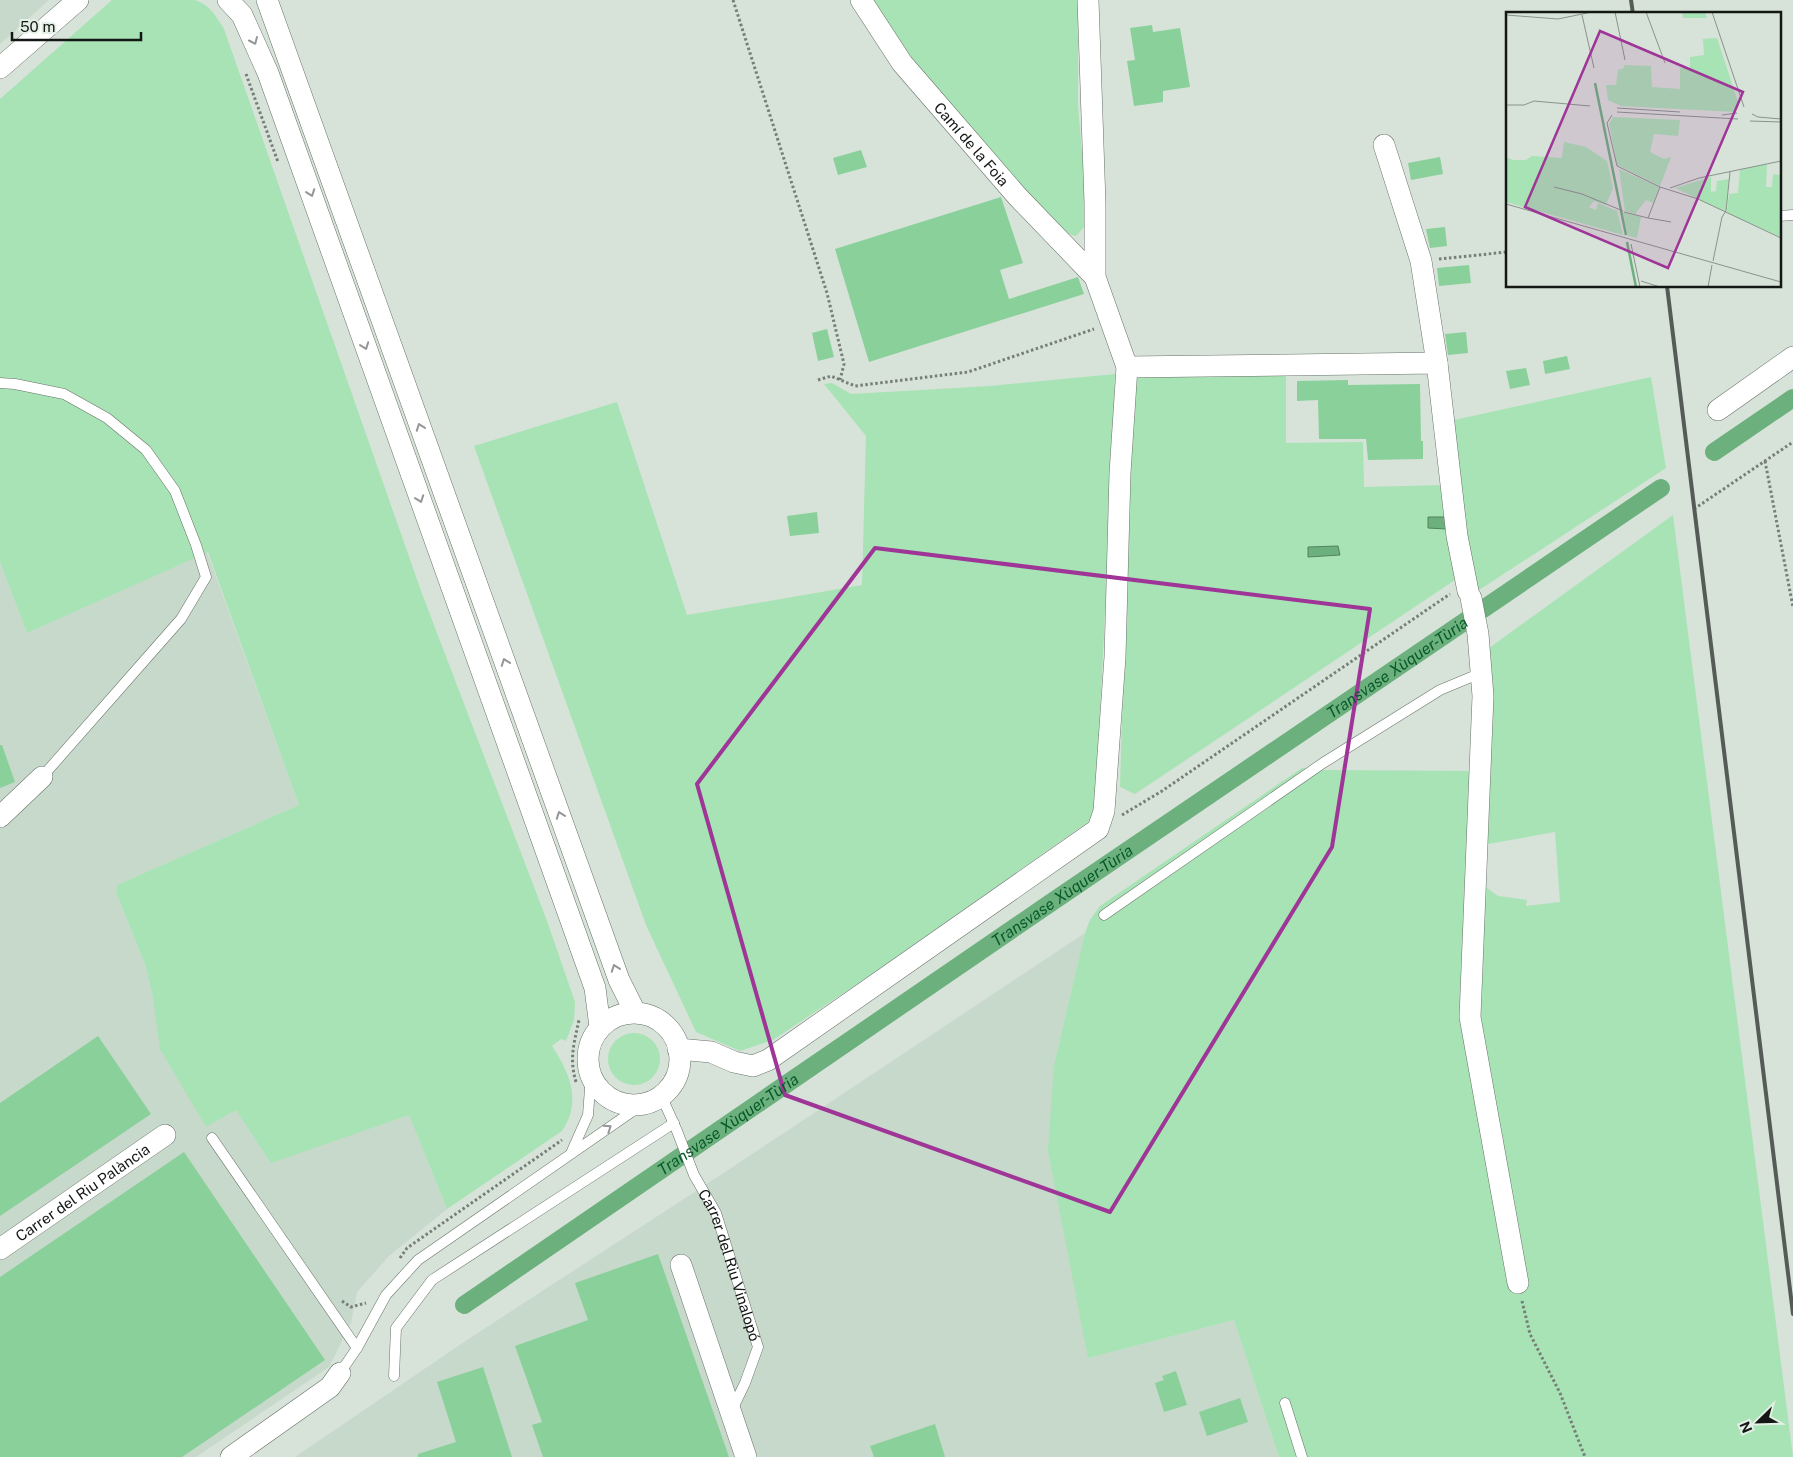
<svg xmlns="http://www.w3.org/2000/svg" width="1793" height="1457" viewBox="0 0 1793 1457" font-family="'Public Sans',sans-serif">
  <style>
    .built { fill: #c7d9ca }
    .green { fill: #a7e3b4 }
    .water { fill: #6cb17d; stroke: #52835e }
    .lines { fill: none; stroke-linecap: round; stroke-linejoin: round }
    .canal { stroke: #6cb17d; stroke-width: 18 }
    .building { fill: #8ad09a }
    .lane-casing { stroke: #68726a; stroke-width: 11 }
    .street-casing { stroke: #68726a; stroke-width: 22 }
    .path { stroke: #767e78; stroke-width: 3; stroke-dasharray: 2.5 2.5; stroke-linecap: butt }
    .lane { stroke: #fff; stroke-width: 10 }
    .street { stroke: #fff; stroke-width: 21 }
    .rail { stroke: #555c57; stroke-width: 4 }
    .oneway { stroke: #959796 }
    .marked { fill: none; stroke: #9e3597; stroke-width: 4; stroke-linejoin: round }
    .labels { text-anchor: middle; dominant-baseline: central; stroke-width: 5; stroke-linejoin: round; paint-order: stroke }
    .street-label { font-size: 15px; fill: #141815; stroke: #e4f0e6 }
    .water-label { font-size: 16px; font-style: italic; fill: #085a2a; stroke: #e4f0e6 }
    .inset-river { fill: none; stroke: #6cb17d; stroke-width: 2.5 }
    .inset-road { fill: none; stroke: #89928b; stroke-width: 1 }
    .view { fill: #9e3597; fill-opacity: 0.15; stroke: #9e3597; stroke-width: 2.5 }
    .inset-edge { fill: none; stroke: #141815; stroke-width: 2.5 }
  </style>
  <rect width="100%" height="100%" fill="#d7e3d9"/>
  <g class="built">
    <path d="M 0,0 L 49,0 L 0,44 Z"/>
    <path d="M 207,552 L 299,805 L 117,885 L 116,892 L 145,964 L 153,997 L 207,1126 L 236,1110 L 271,1162 L 409,1115 L 447,1209 L 389,1256 L 357,1292 L 351,1323 L 329,1367 L 196,1457 L 0,1457 L 0,562 L 27,633 Z"/>
    <path d="M 1085,933 L 1054,1065 L 1088,1358 L 1234,1320 L 1279,1457 L 295,1457 L 464,1342 L 713,1180 Z"/>
  </g>
  <g class="green">
    <path d="M 112,0 L 195,0 C 210,5 216,16 224,29 L 421,591 L 547,921 L 575,1002 L 574,1020 L 566,1041 L 561,1039 L 552,1046 C 570,1073 582,1102 562,1131 L 447,1209 L 409,1115 L 271,1163 L 236,1110 L 206,1127 L 160,1049 L 153,997 L 145,964 L 116,892 L 117,885 L 299,805 L 208,552 L 27,633 L 0,562 L 0,99 Z"/>
    <path d="M 871,0 L 1078,0 L 1078,106 L 1087,210 L 1085,226 L 1076,236 L 1063,232 L 1024,192 L 904,51 Z"/>
    <path d="M 1286,372 L 1286,443 L 1363,442 L 1364,487 L 1444,485 L 1455,580 L 1135,794 L 1120,787 L 1132,375 Z"/>
    <path d="M 1115,374 L 1112,469 L 1095,817 L 875,972 L 773,1040 L 740,1051 L 696,1032 L 646,925 L 474,446 L 617,402 L 687,615 L 862,585 L 866,436 L 824,384 L 832,383 L 851,394 L 990,386 Z"/>
    <path d="M 1651,377 L 1666,468 L 1476,592 L 1450,421 Z"/>
    <path d="M 1673,515 L 1793,1457 L 1279,1457 L 1234,1320 L 1088,1358 L 1048,1151 L 1054,1065 L 1085,933 L 1090,920 L 1100,906 L 1302,768 L 1320,770 L 1476,771 L 1484,886 L 1498,896 L 1527,900 L 1526,906 L 1560,902 L 1555,832 L 1488,844 L 1489,704 L 1485,651 Z"/>
    <circle cx="634" cy="1059" r="26"/>
  </g>
  <g class="water">
    <path d="M 1428,517 L 1446,517 L 1446,529 L 1428,528 Z"/>
    <path d="M 1338,546 L 1340,555 L 1308,557 L 1308,547 Z"/>
  </g>
  <g class="lines">
    <g class="canal">
      <path d="M 1714,452 L 1793,398"/>
      <path id="s1" d="M 464,1305 L 1049,904 L 1661,488"/>
    </g>
  </g>
  <g class="building">
    <path d="M 1152,25 L 1153,32 L 1180,28 L 1190,87 L 1163,91 L 1163,102 L 1134,106 L 1127,61 L 1135,60 L 1130,28 Z"/>
    <path d="M 861,150 L 867,167 L 838,175 L 833,158 Z"/>
    <path d="M 1440,157 L 1443,174 L 1411,180 L 1408,163 Z"/>
    <path d="M 1001,197 L 1023,263 L 1000,270 L 1009,299 L 1078,277 L 1084,294 L 869,362 L 835,249 Z"/>
    <path d="M 1445,227 L 1447,246 L 1430,248 L 1426,229 Z"/>
    <path d="M 1469,265 L 1471,283 L 1439,286 L 1437,268 Z"/>
    <path d="M 827,329 L 834,357 L 818,361 L 812,333 Z"/>
    <path d="M 1466,332 L 1468,353 L 1448,355 L 1445,334 Z"/>
    <path d="M 1567,356 L 1570,369 L 1545,374 L 1543,361 Z"/>
    <path d="M 1526,368 L 1530,385 L 1510,389 L 1506,371 Z"/>
    <path d="M 1348,380 L 1348,385 L 1420,384 L 1421,441 L 1423,441 L 1423,459 L 1368,460 L 1366,439 L 1319,439 L 1318,400 L 1297,401 L 1297,381 Z"/>
    <path d="M 817,512 L 819,533 L 790,536 L 787,516 Z"/>
    <path d="M 0,745 L 2,745 L 15,782 L 0,788 Z"/>
    <path d="M 98,1036 L 151,1114 L 0,1216 L 0,1103 Z"/>
    <path d="M 184,1152 L 325,1360 L 182,1457 L 0,1457 L 0,1277 Z"/>
    <path d="M 658,1254 L 729,1457 L 543,1457 L 532,1425 L 542,1422 L 515,1346 L 588,1320 L 575,1283 Z"/>
    <path d="M 483,1367 L 512,1457 L 418,1457 L 418,1454 L 456,1442 L 437,1382 Z"/>
    <path d="M 1176,1371 L 1187,1405 L 1164,1412 L 1155,1383 L 1164,1380 L 1162,1376 Z"/>
    <path d="M 1240,1398 L 1248,1422 L 1207,1436 L 1199,1412 Z"/>
    <path d="M 935,1424 L 945,1457 L 874,1457 L 870,1446 Z"/>
  </g>
  <g class="lines">
    <g class="lane-casing">
      <g id="lane">
        <path d="M 1779,216 L 1793,215"/>
        <path d="M 0,383 L 15,384 L 64,394 L 107,418 L 146,450 L 175,491 L 196,545 L 206,577 L 181,619 L 42,777"/>
        <path d="M 1104,915 L 1323,763 L 1440,690 L 1481,673"/>
        <path id="s2" d="M 661,1095 L 677,1131 L 694,1175 L 716,1213 L 758,1347 L 745,1383 L 732,1410"/>
        <path d="M 212,1138 L 357,1348"/>
        <path d="M 572,1151 L 588,1115 L 591,1075"/>
        <path d="M 340,1373 L 357,1348 L 386,1295 L 418,1260 L 643,1104"/>
        <path d="M 394,1376 L 396,1328 L 432,1280 L 674,1123"/>
        <path d="M 1285,1403 L 1302,1457"/>
      </g>
    </g>
    <g class="street-casing">
      <g id="street">
        <path d="M 228,0 L 242,15 L 268,73 L 595,988 L 600,1027"/>
        <path d="M 267,0 L 619,980 L 635,1012"/>
        <path id="s3" d="M 861,0 L 902,63 L 1017,196 L 1095,277"/>
        <path d="M 0,68 L 78,0"/>
        <path d="M 1384,145 L 1421,261 L 1437,363"/>
        <path d="M 1127,367 L 1437,363 L 1457,536 L 1468,591"/>
        <path d="M 1718,410 L 1793,357"/>
        <path d="M 1471,598 L 1478,634 L 1483,696 L 1470,1017 L 1518,1283"/>
        <path d="M 0,817 L 42,777"/>
        <circle cx="634" cy="1059" r="46"/>
        <path d="M 678,1049 L 711,1052 L 734,1062 L 753,1066 L 768,1060 L 1098,829 L 1104,811 L 1115,657 L 1120,473 L 1127,367 L 1095,277 L 1095,203 L 1088,0"/>
        <path id="s4" d="M 0,1249 L 165,1135"/>
        <path d="M 681,1265 L 746,1457"/>
        <path d="M 231,1457 L 330,1387 L 340,1373"/>
      </g>
    </g>
    <g class="path">
      <path d="M 733,0 L 827,293 L 844,364 L 840,380"/>
      <path d="M 246,74 L 278,162"/>
      <path d="M 1439,259 L 1507,252"/>
      <path d="M 818,380 L 831,376 L 855,386 L 968,372 L 1094,329"/>
      <path d="M 1765,461 L 1793,607"/>
      <path d="M 1694,509 L 1793,442"/>
      <path d="M 1122,815 L 1162,791 L 1450,594"/>
      <path d="M 576,1082 C 569,1058 574,1044 579,1020"/>
      <path d="M 400,1258 L 407,1248 L 562,1140"/>
      <path d="M 342,1301 L 351,1307 L 366,1303"/>
      <path d="M 1522,1301 L 1530,1334 L 1560,1393 L 1585,1457"/>
    </g>
    <use href="#lane" class="lane"/>
    <use href="#street" class="street"/>
    <g class="rail">
      <path d="M 1631,0 L 1633,14"/>
      <path d="M 1667,286 L 1793,1314"/>
    </g>
  </g>
  <defs><path id="oneway-chevron" d="M-2-3.5L2.5 0L-2 3.5" fill="none" stroke-width="1.6" stroke-linecap="round" stroke-linejoin="round" transform="scale(1.25)"/></defs>
  <g class="oneway">
    <use href="#oneway-chevron" transform="translate(254 41) rotate(66)"/>
    <use href="#oneway-chevron" transform="translate(311 193) rotate(70)"/>
    <use href="#oneway-chevron" transform="translate(365 346) rotate(70)"/>
    <use href="#oneway-chevron" transform="translate(420 427) rotate(-110)"/>
    <use href="#oneway-chevron" transform="translate(420 499) rotate(70)"/>
    <use href="#oneway-chevron" transform="translate(505 662) rotate(-110)"/>
    <use href="#oneway-chevron" transform="translate(560 815) rotate(-110)"/>
    <use href="#oneway-chevron" transform="translate(615 968) rotate(-110)"/>
    <use href="#oneway-chevron" transform="translate(608 1128) rotate(-34)"/>
  </g>
  <path class="marked" d="M 875,548 L 1370,609 L 1332,847 L 1110,1212 L 785,1095 L 697,784 Z"/>
  <g class="labels">
    <g class="street-label">
      <text stroke="none"><textPath href="#s3" startOffset="182">Camí de la Foia</textPath></text>
      <text stroke="none"><textPath href="#s4" startOffset="100">Carrer del Riu Palància</textPath></text>
      <text stroke="none"><textPath href="#s2" startOffset="184">Carrer del Riu Vinalopó</textPath></text>
    </g>
    <g class="water-label">
      <text stroke="none"><textPath href="#s1" startOffset="1130">Transvase Xùquer-Tùria</textPath></text>
      <text stroke="none"><textPath href="#s1" startOffset="725">Transvase Xùquer-Tùria</textPath></text>
      <text stroke="none"><textPath href="#s1" startOffset="320">Transvase Xùquer-Tùria</textPath></text>
    </g>
  </g>
  <g transform="translate(1506 12)">
    <rect width="275" height="275" fill="#d7e3d9"/>
    <path d="M 176,0 L 199,0 L 201,6 L 177,6 ZM 211,26 L 233,93 L 229,100 L 115,94 L 102,88 L 100,73 L 110,73 L 112,58 L 118,56 L 118,53 L 145,54 L 146,75 L 174,77 L 174,56 L 184,56 L 184,45 L 198,43 L 197,27 ZM 107,105 L 174,108 L 172,124 L 148,122 L 144,140 L 158,147 L 165,145 L 154,174 L 111,153 L 103,112 ZM 58,130 L 80,135 L 101,149 L 107,176 L 100,193 L 88,189 L 83,195 L 90,198 L 92,191 L 111,199 L 117,223 L 0,190 L 0,145 L 7,148 L 20,148 L 26,144 L 56,146 ZM 261,152 L 260,175 L 266,175 L 267,162 L 275,163 L 275,225 L 221,201 L 223,182 L 232,181 L 234,158 ZM 113,157 L 153,175 L 147,191 L 140,188 L 129,202 L 119,199 ZM 205,165 L 205,180 L 210,179 L 211,169 L 223,167 L 220,200 L 169,176 ZM 117,200 L 135,205 L 131,226 L 122,224 Z" fill="#a7e3b4"/>
    <path class="inset-river" d="M 89,71 L 120,223M 121,230 L 130,275"/>
    <path class="inset-road" d="M 109,0 L 119,48M 140,0 L 159,51M 206,0 L 238,95M 0,3 L 52,7 L 86,0M 76,3 L 88,56M 0,93 L 18,93 L 28,89 L 84,94M 111,96 L 174,100M 111,100 L 232,107M 246,102 L 252,105 L 275,107M 106,103 L 101,111 L 111,154 L 154,175 L 192,187 L 275,226M 216,103 L 231,101M 244,109 L 275,110M 48,175 L 76,182 L 117,199M 164,176 L 193,166 L 275,149M 0,192 L 275,270M 118,200 L 142,206 L 154,175M 142,206 L 165,210M 125,232 L 134,275M 207,249 L 216,205 L 220,199 L 224,160M 135,269 L 154,275M 202,275 L 206,253"/>
    <path class="view" d="M 94,19 L 237,80 L 162,256 L 19,195 Z"/>
    <rect width="275" height="275" class="inset-edge"/>
  </g>
  <g transform="translate(1758 1422) rotate(247)" stroke="#e4f0e6" stroke-width="4" paint-order="stroke">
  <path d="M0-4L9 19L0 12L-9 19Z" fill="#141815"/>
  <text y="-8" font-size="14" font-weight="bold" text-anchor="middle" fill="#141815">N</text>
  </g>
  <path d="M12 32v8h129v-8" fill="none" stroke="#141815" stroke-width="2.5"/>
  <text x="20" y="32" font-size="15" fill="#141815" stroke="#e4f0e6" stroke-width="4" paint-order="stroke">50 m</text>
</svg>
